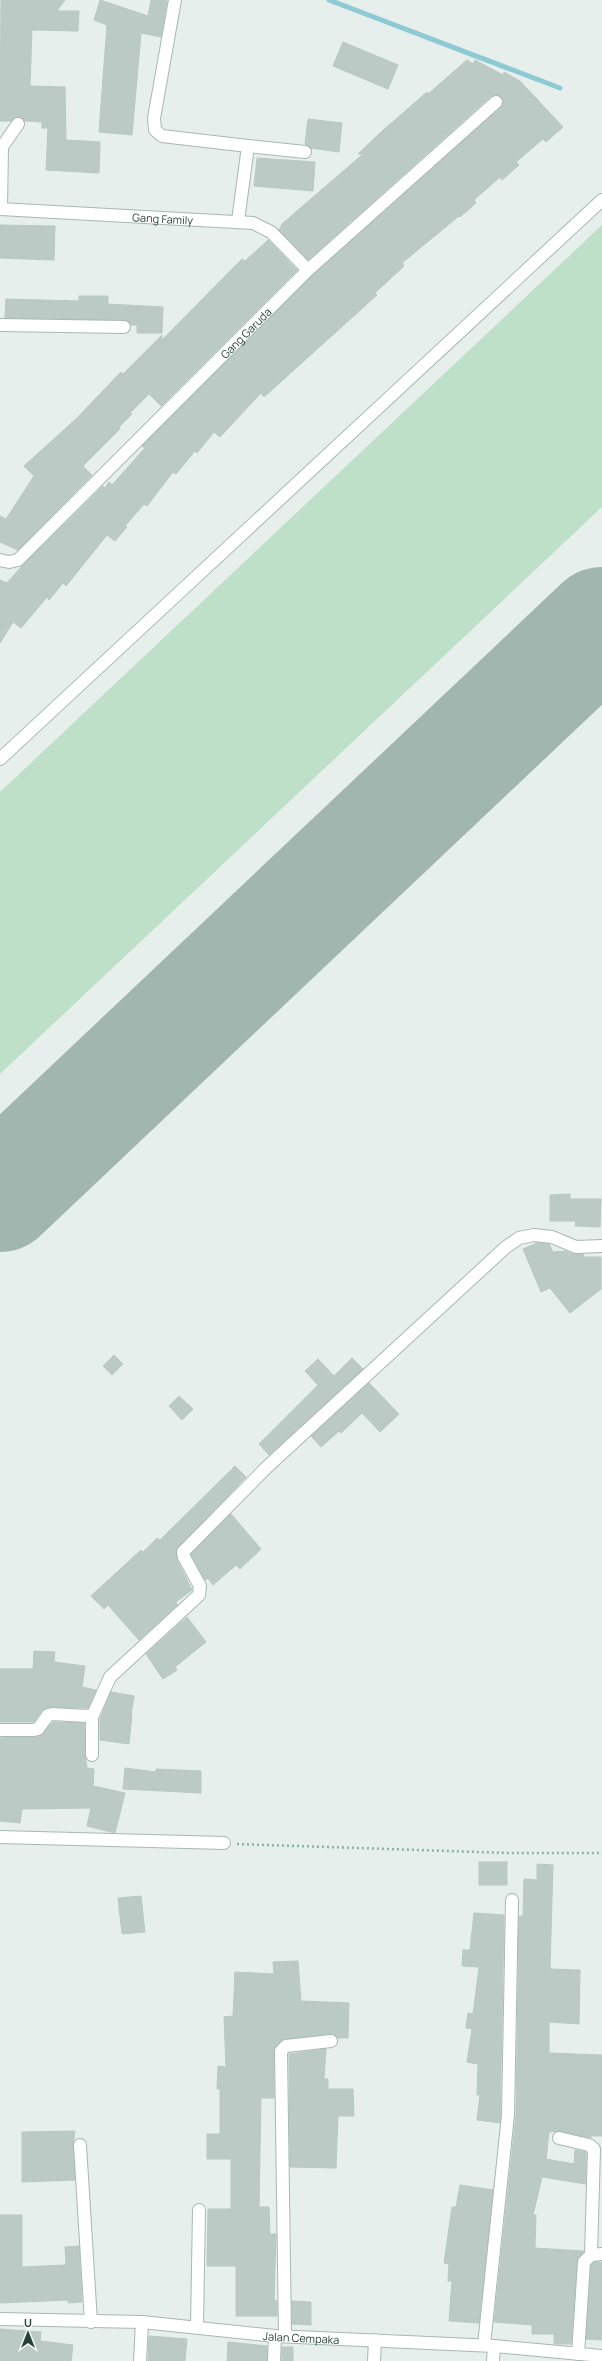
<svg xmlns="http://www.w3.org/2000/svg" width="602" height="2361" viewBox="0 0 602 2361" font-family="Manrope,sans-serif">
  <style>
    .green { fill: #bfe0c8 }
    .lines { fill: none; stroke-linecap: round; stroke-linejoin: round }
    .stream { stroke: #8ec9d4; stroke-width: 5 }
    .runway { stroke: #a2b6b0; stroke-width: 116 }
    .building { fill: #bbcac4; stroke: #b8c9c2 }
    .minor-casing { stroke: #a8b8b2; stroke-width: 14 }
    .path { stroke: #86b3a5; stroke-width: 2.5; stroke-dasharray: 2 3; stroke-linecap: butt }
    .minor { stroke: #fff; stroke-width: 12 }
    .labels { text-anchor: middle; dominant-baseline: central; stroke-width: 3; stroke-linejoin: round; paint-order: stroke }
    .street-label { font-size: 11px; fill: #24423a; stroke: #f7fbf9 }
  </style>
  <rect width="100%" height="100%" fill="#e6efeb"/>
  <path class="green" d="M 602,225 L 602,507 L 0,1074 L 0,792 Z"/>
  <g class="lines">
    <path class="stream" d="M 329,0 L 560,88"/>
    <path class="runway" d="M 0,1194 L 602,625"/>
  </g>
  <g class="building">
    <path d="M 1,0 L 65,0 L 57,11 L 79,11 L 78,31 L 32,30 L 30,86 L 65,87 L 66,140 L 100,142 L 99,173 L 46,170 L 48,128 L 42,128 L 42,122 L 25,121 L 19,117 L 11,121 L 0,121 Z"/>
    <path d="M 100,0 L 148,16 L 151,0 L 167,0 L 161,37 L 141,33 L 132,135 L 99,132 L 107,25 L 94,20 Z"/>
    <path d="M 343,42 L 398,65 L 388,89 L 333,66 Z"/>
    <path d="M 467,60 L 473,64 L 475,60 L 503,75 L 504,72 L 520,81 L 563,127 L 546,142 L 543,139 L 516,162 L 519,165 L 502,180 L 500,177 L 474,200 L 476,203 L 460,217 L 459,216 L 402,263 L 404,266 L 375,293 L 377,295 L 264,397 L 261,393 L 220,437 L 214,432 L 197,453 L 195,451 L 176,474 L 173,472 L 147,506 L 144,504 L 125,526 L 127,527 L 115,541 L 107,535 L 66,586 L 63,583 L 49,600 L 47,597 L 21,628 L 13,622 L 0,643 L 0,580 L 7,583 L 21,567 L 103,486 L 105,488 L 109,482 L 112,485 L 145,448 L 142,446 L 313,275 L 501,107 L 503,101 L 501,97 L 495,95 L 491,96 L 308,260 L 279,230 L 282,224 L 363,154 L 358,154 L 380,133 L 427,92 L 428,94 Z"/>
    <path d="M 308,119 L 342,123 L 339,152 L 311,148 L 305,144 Z"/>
    <path d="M 257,158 L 315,162 L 313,191 L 254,186 Z"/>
    <path d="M 0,225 L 55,226 L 54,260 L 0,258 Z"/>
    <path d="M 268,240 L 297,270 L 161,406 L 149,394 L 130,413 L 132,414 L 119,427 L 120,429 L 83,466 L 92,475 L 18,550 L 0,542 L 0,516 L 6,519 L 34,476 L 24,466 L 76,419 L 121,372 L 123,374 L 162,335 L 162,340 L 242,259 L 245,261 Z"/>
    <path d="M 79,296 L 108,296 L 108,304 L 163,307 L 162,333 L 137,333 L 137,325 L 131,325 L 124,320 L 5,318 L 6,299 L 79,301 Z"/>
    <path d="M 570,1194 L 570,1199 L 601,1199 L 600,1227 L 575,1226 L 576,1221 L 550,1221 L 550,1195 Z"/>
    <path d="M 537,1243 L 549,1244 L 553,1252 L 565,1251 L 573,1254 L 583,1254 L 584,1257 L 601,1257 L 601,1289 L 570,1313 L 550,1288 L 541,1292 L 523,1249 Z"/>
    <path d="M 114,1355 L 123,1364 L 112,1375 L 103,1366 Z"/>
    <path d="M 352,1358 L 363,1369 L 269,1455 L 259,1444 L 318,1385 L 305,1371 L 318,1359 L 334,1376 Z"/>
    <path d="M 369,1383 L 399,1414 L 380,1432 L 362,1413 L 341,1433 L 339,1431 L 321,1447 L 311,1436 Z"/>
    <path d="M 179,1396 L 193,1409 L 182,1420 L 169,1406 Z"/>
    <path d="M 235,1466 L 246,1477 L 176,1550 L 177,1560 L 192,1590 L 176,1602 L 177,1605 L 139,1640 L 108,1605 L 104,1609 L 91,1596 L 141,1550 L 143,1552 L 157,1538 L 160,1540 Z"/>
    <path d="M 231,1514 L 261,1549 L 240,1569 L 236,1565 L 213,1585 L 208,1578 L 205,1580 L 191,1554 Z"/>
    <path d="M 187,1617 L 206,1642 L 175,1667 L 177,1670 L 163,1679 L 146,1654 Z"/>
    <path d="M 34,1651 L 55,1652 L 54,1662 L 85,1666 L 82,1687 L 96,1690 L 88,1708 L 50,1707 L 42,1710 L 34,1722 L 0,1722 L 0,1669 L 33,1669 Z"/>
    <path d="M 111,1692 L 134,1696 L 131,1715 L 132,1715 L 129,1744 L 100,1740 L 100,1719 Z"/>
    <path d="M 53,1722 L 84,1723 L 85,1755 L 87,1768 L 94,1769 L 93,1786 L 125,1793 L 115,1833 L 87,1826 L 91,1808 L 22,1809 L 20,1823 L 0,1821 L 0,1738 L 39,1736 Z"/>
    <path d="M 125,1768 L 156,1772 L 156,1769 L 201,1771 L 201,1793 L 123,1789 Z"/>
    <rect x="479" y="1862" width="28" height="23"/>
    <path d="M 537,1864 L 553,1865 L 550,1969 L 580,1970 L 579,2024 L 549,2022 L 549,2053 L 602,2055 L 602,2136 L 591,2136 L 591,2138 L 560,2131 L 549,2132 L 546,2159 L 574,2164 L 575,2150 L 586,2152 L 586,2184 L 542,2177 L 533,2215 L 536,2215 L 535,2248 L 584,2251 L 577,2262 L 571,2344 L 554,2344 L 554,2334 L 532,2334 L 532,2325 L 494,2322 L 516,2115 L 519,1916 L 523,1916 L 524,1879 L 537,1880 Z"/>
    <path d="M 141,1896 L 145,1932 L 122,1934 L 118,1898 Z"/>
    <path d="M 474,1913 L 504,1915 L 500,2123 L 477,2120 L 480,2095 L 477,2095 L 478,2064 L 467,2062 L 472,2029 L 466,2028 L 468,2013 L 473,2014 L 479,1967 L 462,1966 L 463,1950 L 470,1950 Z"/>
    <path d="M 298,1961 L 301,2001 L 349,2003 L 348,2038 L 338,2038 L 330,2034 L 285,2039 L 274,2048 L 274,2098 L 261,2098 L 259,2207 L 269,2207 L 270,2234 L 276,2234 L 274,2300 L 277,2301 L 277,2316 L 236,2316 L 236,2266 L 207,2266 L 208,2209 L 231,2209 L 231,2159 L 207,2159 L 207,2134 L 220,2134 L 220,2089 L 217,2089 L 218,2066 L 226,2067 L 224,2017 L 233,2016 L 235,1972 L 274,1974 L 273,1962 Z"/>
    <path d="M 326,2049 L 324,2079 L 328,2079 L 328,2089 L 353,2089 L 354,2116 L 338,2116 L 336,2168 L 290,2167 L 289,2054 Z"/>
    <path d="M 75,2131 L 73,2145 L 75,2180 L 22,2182 L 22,2132 Z"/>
    <path d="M 460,2185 L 493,2190 L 479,2323 L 449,2321 L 452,2281 L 448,2281 L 449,2264 L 444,2263 L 452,2207 L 456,2207 Z"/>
    <path d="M 0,2215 L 22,2215 L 22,2267 L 66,2265 L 65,2247 L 79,2246 L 82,2302 L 68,2303 L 68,2300 L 0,2303 Z"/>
    <path d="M 594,2262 L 602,2262 L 602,2340 L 586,2339 L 591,2265 Z"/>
    <path d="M 292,2301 L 311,2302 L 311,2325 L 292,2324 Z"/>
    <path d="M 0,2329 L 41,2332 L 40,2341 L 73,2345 L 71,2361 L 0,2361 Z"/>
    <path d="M 149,2336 L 187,2339 L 185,2361 L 148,2361 Z"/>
    <path d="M 228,2342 L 267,2346 L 267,2361 L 227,2361 Z"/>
    <rect x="282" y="2347" width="11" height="14"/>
  </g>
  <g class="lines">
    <g class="minor-casing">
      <g id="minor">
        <path d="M 175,0 L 154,118 L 155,130 L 162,136 L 248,146 L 238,221"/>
        <path d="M 248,146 L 305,152"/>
        <path id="s1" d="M 0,209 L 253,223 L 271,232 L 308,270"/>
        <path d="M 1,209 L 2,147 L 18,124"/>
        <path d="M 0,325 L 124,327"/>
        <path id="s2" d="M 0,560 L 9,562 L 18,560 L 308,270 L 496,102"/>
        <path d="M 0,759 L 602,200"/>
        <path d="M 0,1730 L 33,1730 L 38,1729 L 48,1715 L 52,1714 L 87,1716 L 93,1715 L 110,1677 L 199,1595 L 200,1586 L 184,1557 L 183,1552 L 267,1467 L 506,1247 L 519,1238 L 534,1235 L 552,1237 L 576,1247 L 602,1246"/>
        <path d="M 92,1755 L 92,1715"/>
        <path d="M 0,1837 L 224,1843"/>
        <path d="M 559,2138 L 589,2145 L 594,2149 L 591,2255 L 602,2254"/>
        <path d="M 80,2145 L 91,2322"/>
        <path id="s3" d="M 0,2319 L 142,2322 L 275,2336 L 494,2346 L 602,2356"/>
        <path d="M 197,2326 L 199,2210"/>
        <path d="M 285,2336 L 281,2051 L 286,2046 L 331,2041"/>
        <path d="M 484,2345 L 508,2115 L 512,1900"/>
        <path d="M 578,2354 L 584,2262 L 591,2255"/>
        <path d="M 140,2361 L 142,2322"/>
        <path d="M 274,2361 L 275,2336"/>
        <path d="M 374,2361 L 375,2340"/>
        <path d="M 493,2361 L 494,2346"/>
      </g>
    </g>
    <path class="path" d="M 237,1844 L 510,1853 L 602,1853"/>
    <use href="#minor" class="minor"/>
  </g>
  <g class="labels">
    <g class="street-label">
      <text stroke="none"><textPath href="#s1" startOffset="163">Gang Family</textPath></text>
      <text stroke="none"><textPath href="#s2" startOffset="340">Gang Garuda</textPath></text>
      <text stroke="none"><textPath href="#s3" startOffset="302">Jalan Cempaka</textPath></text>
    </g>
  </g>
  <g transform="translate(28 2333)" stroke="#f7fbf9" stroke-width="3" paint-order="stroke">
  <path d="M0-3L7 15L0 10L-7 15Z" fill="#24423a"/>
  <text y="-6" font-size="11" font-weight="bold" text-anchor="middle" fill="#24423a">U</text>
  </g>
</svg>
